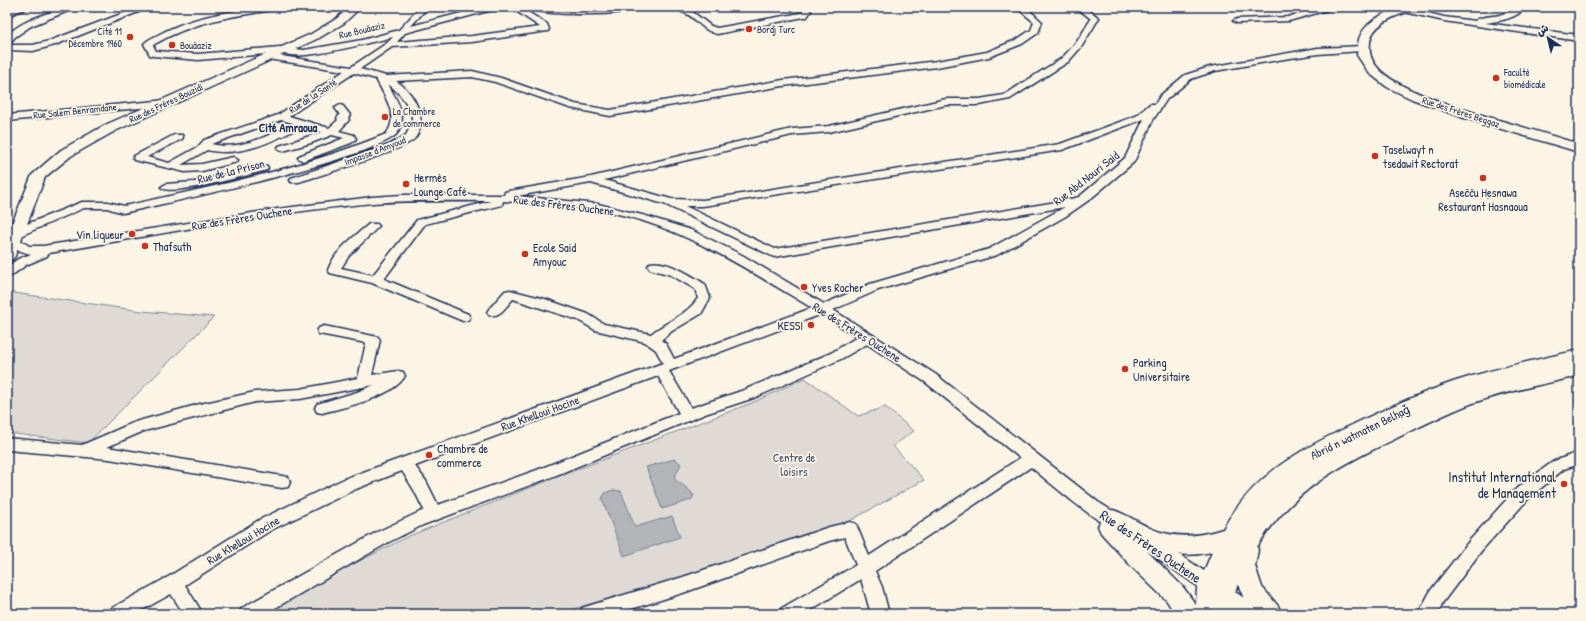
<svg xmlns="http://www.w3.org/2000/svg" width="1586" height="621" viewBox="0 0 1586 621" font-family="'Patrick Hand','Playpen Sans Arabic',sans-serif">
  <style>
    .green { fill: #dfdbd4; stroke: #7d8599 }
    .water { fill: #b2b4b8; stroke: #767f94 }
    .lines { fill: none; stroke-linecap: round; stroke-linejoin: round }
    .minor-casing { stroke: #1b2f5e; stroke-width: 3 }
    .major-casing { stroke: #1b2f5e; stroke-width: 3 }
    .minor { fill: #fcf5e5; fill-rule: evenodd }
    .major { fill: #fcf5e5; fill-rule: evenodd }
    .poi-dot { fill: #c8321e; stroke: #fcf5e5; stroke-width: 1.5 }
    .labels { text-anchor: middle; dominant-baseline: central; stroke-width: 3.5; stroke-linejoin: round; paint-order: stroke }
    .far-poi-label { font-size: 10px; fill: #1b2f5e; stroke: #fcf5e5; text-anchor: start }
    .far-street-label { font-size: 10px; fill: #1b2f5e; stroke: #fcf5e5 }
    .far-quarter-label { font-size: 12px; font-weight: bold; fill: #1b2f5e; stroke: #fcf5e5 }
    .poi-label { font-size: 12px; fill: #1b2f5e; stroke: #fcf5e5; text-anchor: start }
    .street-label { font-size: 12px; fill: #1b2f5e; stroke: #fcf5e5 }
    .park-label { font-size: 12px; fill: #425176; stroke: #fcf5e5 }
    .near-poi-label { font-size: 14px; fill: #1b2f5e; stroke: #fcf5e5; text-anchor: end }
    .near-street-label { font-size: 14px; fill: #1b2f5e; stroke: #fcf5e5 }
  </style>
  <rect width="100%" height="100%" fill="#fcf5e5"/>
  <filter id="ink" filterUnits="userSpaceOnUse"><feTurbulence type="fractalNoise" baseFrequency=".025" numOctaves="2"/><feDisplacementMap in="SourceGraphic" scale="8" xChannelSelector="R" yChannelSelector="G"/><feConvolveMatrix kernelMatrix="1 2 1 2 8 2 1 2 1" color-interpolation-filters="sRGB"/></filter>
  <g filter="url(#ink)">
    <g class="green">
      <path d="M 7,292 L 142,311 L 214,317 L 88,443 L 7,433 Z"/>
      <path d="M 805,378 L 858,416 L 885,407 L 914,431 L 893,446 L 924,480 L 846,523 L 716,568 L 556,614 L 265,614 L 310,586 L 409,536 L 539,484 L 754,402 Z"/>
    </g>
    <g class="water">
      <path d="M 675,459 L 681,464 L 674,478 C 680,485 689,487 694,496 L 691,500 L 662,509 L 646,467 Z"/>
      <path d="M 613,490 L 621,491 L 635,527 L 672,516 L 680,537 L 624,556 L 602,499 L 605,493 Z"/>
    </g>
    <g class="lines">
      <g class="minor-casing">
        <g id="minor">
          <path d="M 19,7 L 30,7 L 7,16 L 7,11 Z"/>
          <path d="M 66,7 L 78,7 L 31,26 L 15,37 L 10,43 L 12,45 L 33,45 L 49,41 L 140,7 L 151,7 L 55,45 L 33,51 L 7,50 L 7,36 C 21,20 47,14 66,7 Z"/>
          <path d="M 262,7 L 285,7 L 281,9 C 233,16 196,20 153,45 L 156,51 L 198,54 L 280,47 L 304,50 L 362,40 L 399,30 L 420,7 L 428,7 L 411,26 L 484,7 L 497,7 L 496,9 L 405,33 L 397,42 L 472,36 L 540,27 L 510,7 L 520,7 L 547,24 L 549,29 L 548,31 L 472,42 L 392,47 L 360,69 L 386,76 L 472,71 L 501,78 L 575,104 L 610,110 L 783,80 L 937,61 L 987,52 L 1016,40 L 1031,30 L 1034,22 L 1016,7 L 1026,7 L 1042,22 L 1038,33 L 1022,44 L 989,57 L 937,67 L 783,86 L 610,116 L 570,108 L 495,82 L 472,77 L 396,81 C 406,87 415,98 418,109 C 422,119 422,129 415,138 C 407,150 318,176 299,182 L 291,182 L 290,180 L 291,178 L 389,145 L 406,135 C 408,131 412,125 412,120 C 413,108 398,91 388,84 C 396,99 408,116 398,132 C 384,157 162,204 123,213 L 107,208 L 84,208 L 20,236 L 12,236 L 10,233 L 12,230 L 82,202 L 108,202 L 124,206 C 212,187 302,169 386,134 C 400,117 384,95 376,79 L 354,73 L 289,116 L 329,128 L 338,120 L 337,118 L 340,115 L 335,108 L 340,105 L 343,106 L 350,115 L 348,118 L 349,120 L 339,131 L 354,135 L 356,139 L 351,143 L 303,161 L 298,158 L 299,156 L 344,138 L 332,135 L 311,143 L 283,151 L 279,150 L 278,148 L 279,146 L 322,132 L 302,126 C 274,141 240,158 207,150 L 181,165 L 202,164 L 233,157 L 238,160 L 237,162 L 202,171 L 185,172 L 134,160 L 133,158 L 134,156 L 174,135 L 182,135 L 183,137 L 182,139 L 147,157 L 169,163 L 198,147 L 204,140 L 278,115 L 344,71 L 268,59 L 264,56 L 266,54 L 198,60 L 153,56 L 150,55 L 144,44 C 147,40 152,38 156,36 C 189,17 226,12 262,7 ZM 393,37 L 387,43 L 351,67 L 269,54 C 281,52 294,57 306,55 C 335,52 364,44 393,37 ZM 281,120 L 293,123 C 269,136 239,151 211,144 Z"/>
          <path d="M 526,7 L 567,9 L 644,7 C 634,16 537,17 526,7 Z"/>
          <path d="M 647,7 L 695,7 L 690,10 L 711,26 L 717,28 L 801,13 L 803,11 L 798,7 L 807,7 L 811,11 L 807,17 L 804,17 L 717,34 C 701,30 696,17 683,12 C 674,9 660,10 651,9 Z"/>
          <path d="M 1076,7 L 1085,7 L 1099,18 L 1082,46 L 1068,62 L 1010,99 L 979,105 L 946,105 L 829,132 L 792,135 L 604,180 L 671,199 L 703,200 L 1060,144 L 1136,116 L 1150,104 L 1155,104 L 1161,95 L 1185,75 L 1210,67 L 1318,48 L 1364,46 L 1365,48 L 1361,51 L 1318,54 L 1284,59 L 1215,71 L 1191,79 L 1167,99 L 1153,120 L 1134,162 L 1089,200 L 1066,216 L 997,255 L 878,290 L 833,310 L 935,374 L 1098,502 L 1124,518 L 1126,523 L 1124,528 C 1122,529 1120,530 1118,530 C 1105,530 1044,478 1031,467 L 875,571 L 882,587 L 889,614 L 871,614 L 861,579 L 804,614 L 779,614 L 782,608 L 856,565 L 845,537 L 829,541 L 683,593 L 615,614 L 579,614 L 582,608 L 588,606 L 683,577 L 829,527 L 850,522 L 856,524 L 869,556 L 1020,458 L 925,382 L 867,344 L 841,359 L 754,398 L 705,414 L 549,478 L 423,525 L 389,542 L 265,614 L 239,614 L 242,608 L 377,532 L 424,510 L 414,490 L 402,471 L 356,489 L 271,530 L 185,585 L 203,614 L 184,614 L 171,594 L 135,614 L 109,614 L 112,608 L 168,577 L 259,520 L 344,479 L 663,363 L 656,350 L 645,342 L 595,330 L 578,320 L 513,299 C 506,306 500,318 489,315 L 487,312 L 489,309 L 505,291 L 510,290 L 545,299 L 588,314 L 604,324 L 651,334 C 666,322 687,315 698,298 L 695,289 L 671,275 L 650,269 L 648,266 L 650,263 C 666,259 692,276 705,284 L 710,298 L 701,314 L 672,331 L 661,340 L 666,344 L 674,359 L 812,308 C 745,268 676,222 597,210 C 566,206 534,204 503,201 L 502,205 L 425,224 L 384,279 L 468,314 L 470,317 L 468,320 L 463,321 L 372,283 L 330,273 L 328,270 C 335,250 354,237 369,224 L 377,224 L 379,226 L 349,256 L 341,268 L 373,275 L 417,220 L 491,201 C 452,201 412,200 373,203 C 265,213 155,235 49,253 L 47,256 L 26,265 L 11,276 L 7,277 L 7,267 L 18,259 L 31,254 C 22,252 13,249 7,241 L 9,238 L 17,238 L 29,246 L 43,246 L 277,209 L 372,197 L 402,195 L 504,195 L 505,192 L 509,191 L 591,177 L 792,129 L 829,126 L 946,99 L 979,99 L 1004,95 L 1062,58 L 1076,43 L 1091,19 ZM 1144,119 L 1125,158 L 1079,197 L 1062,201 L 775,249 L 685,206 L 703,206 L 1062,150 ZM 591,183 L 664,204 L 774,257 L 1065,207 L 989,249 L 870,284 L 824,304 L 742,255 L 691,230 L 646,216 L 598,204 L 517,196 ZM 822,314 L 857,337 L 831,353 L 744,390 L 691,408 L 669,371 ZM 658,376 L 679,413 L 537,470 L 438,505 L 426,481 L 415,466 Z"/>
          <path d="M 1320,7 L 1332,7 L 1331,9 L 1289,21 L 1237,23 L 1233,21 L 1237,19 L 1288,17 Z"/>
          <path d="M 1390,7 L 1404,7 L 1444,17 L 1475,21 C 1480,16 1492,17 1499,15 C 1509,13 1516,7 1526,7 C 1516,19 1500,21 1485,23 L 1579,35 L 1579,41 L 1444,21 L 1391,9 Z"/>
          <path d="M 167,100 L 172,103 L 170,105 L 7,121 L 7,115 Z"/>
          <path d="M 263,165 L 267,166 L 268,168 L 267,170 C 251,174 169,198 161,187 L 166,184 L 194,182 Z"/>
          <path d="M 324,326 L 378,337 L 380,340 L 372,375 L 398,371 L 403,372 L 405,376 C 392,398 345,407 322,413 L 317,412 L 315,408 L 317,404 L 357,392 L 374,385 L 300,399 L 255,402 L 144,431 L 107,447 L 282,476 L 288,477 L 290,482 L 288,487 L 282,488 L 109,459 L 7,450 L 7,438 L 82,445 L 135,422 L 200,404 L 255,392 L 300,389 L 358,378 L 366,343 L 319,334 L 317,331 L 319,328 Z"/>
          <path d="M 1579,452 L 1579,464 L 1564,469 L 1529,498 L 1482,550 L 1443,602 L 1437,614 L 1418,614 L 1431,590 L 1470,540 L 1517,488 L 1554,461 Z"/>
          <path d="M 1143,532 L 1149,534 L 1259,608 L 1262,614 C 1244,614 1214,620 1205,600 L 1209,594 L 1137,544 L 1135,539 L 1137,534 Z"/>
        </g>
      </g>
      <g class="major-casing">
        <g id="major">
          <path d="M 350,7 L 361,7 L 344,23 L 319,38 L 115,131 L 71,156 L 45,177 L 15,256 L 13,259 L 7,261 L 7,236 L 32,175 L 61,150 L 105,125 L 311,34 L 336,19 Z"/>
          <path d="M 1402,7 L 1419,7 L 1418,9 C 1402,13 1372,22 1370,42 C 1369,52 1370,58 1377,67 C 1398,93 1476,113 1509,123 C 1533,130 1556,137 1579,144 L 1579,152 L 1464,118 L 1412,99 L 1387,87 L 1369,73 L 1357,55 C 1358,50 1358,43 1359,39 C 1365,21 1386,12 1402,7 Z"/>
          <path d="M 1579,350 L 1579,362 L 1572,364 L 1579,362 L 1579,376 C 1544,384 1507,391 1473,403 C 1446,413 1419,427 1393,440 C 1336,467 1291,492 1257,547 L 1258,550 L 1255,566 L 1262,587 L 1278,606 L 1282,614 L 1256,614 L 1244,599 L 1238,584 L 1228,614 L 1175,614 L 1167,601 L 1131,566 L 1101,533 L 1098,526 L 1105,513 L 1113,510 C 1126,514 1137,522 1150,528 C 1174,539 1198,537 1223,529 C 1253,475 1299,450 1352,425 C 1385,409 1418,394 1453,382 C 1494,368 1537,360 1579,350 ZM 1138,542 C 1165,554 1183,558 1212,552 L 1197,588 L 1196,605 L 1183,587 Z"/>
        </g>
      </g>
      <use href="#minor" class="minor"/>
      <use href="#major" class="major"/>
    </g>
  </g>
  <g class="poi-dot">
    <circle cx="749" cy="29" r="4"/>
    <circle cx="130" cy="37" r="4"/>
    <circle cx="172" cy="45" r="4"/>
    <circle cx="1496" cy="78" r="4"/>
    <circle cx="385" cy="117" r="4"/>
    <circle cx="1375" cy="156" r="4"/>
    <circle cx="1483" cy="178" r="4"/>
    <circle cx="406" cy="184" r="4"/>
    <circle cx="132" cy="234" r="4"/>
    <circle cx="145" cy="246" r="4"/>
    <circle cx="525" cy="254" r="4"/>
    <circle cx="804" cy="287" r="4"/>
    <circle cx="811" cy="325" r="4"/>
    <circle cx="1125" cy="369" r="4"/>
    <circle cx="429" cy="455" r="4"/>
    <circle cx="1564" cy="484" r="4"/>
  </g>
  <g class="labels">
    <g class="far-poi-label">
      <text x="757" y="29">Bordj Turc</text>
      <text x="122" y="31" text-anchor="end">Cité 11<tspan x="122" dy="12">Décembre 1960</tspan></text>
      <text x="180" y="45">Bouâaziz</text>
      <text x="1504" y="72">Faculté<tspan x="1504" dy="12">biomédicale</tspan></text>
      <text x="393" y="111">La Chambre<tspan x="393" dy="12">de commerce</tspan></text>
    </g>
    <g class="far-street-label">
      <text transform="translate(362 30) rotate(-13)">Rue Bouâaziz</text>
      <text transform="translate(313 96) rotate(-33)">Rue de la Santé</text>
      <text transform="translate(166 103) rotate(-25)">Rue des Frères Bouzidi</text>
      <text transform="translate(75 111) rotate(-6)">Rue Salem Benramdane</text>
      <text transform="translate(1461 112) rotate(18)">Rue des Frères Beggaz</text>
      <text transform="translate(375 151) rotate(-21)">Impasse d'Amyoud</text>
    </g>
    <g class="far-quarter-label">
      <text x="288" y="127">Cité Amraoua</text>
    </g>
    <g class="poi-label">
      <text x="1383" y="149">Taselwayt n<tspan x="1383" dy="14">tsedawit Rectorat</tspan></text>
      <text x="414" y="177">Hermès<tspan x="414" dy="14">Lounge Café</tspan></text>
      <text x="1483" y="192" text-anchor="middle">Asečču Ḥesnawa<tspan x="1483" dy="14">Restaurant Hasnaoua</tspan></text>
      <text x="124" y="234" text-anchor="end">Vin liqueur</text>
      <text x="153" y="246">Thafsuth</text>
      <text x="533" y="247">Ecole Said<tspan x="533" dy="14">Amyouc</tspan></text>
      <text x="812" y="287">Yves Rocher</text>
      <text x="803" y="325" text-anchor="end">KESSI</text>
      <text x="1133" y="362">Parking<tspan x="1133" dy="14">Universitaire</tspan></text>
      <text x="437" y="448">Chambre de<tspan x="437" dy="14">commerce</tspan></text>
    </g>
    <g class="street-label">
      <text transform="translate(231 171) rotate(-14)">Rue de la Prison</text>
      <text transform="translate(1086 178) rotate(-38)">Rue Abd Nouri Said</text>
      <text transform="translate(564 205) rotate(7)">Rue des Frères Ouchene</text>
      <text transform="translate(242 218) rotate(-9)">Rue des Frères Ouchene</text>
      <text transform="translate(857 332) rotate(32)">Rue des Frères Ouchene</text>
      <text transform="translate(540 413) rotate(-20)">Rue Khelloui Hocine</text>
      <text transform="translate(1360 432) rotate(-26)">Abrid n watmaten Belḥaǧ</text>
      <text transform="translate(243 540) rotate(-31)">Rue Khelloui Hocine</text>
    </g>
    <g class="park-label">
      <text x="794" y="457">Centre de<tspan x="794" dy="14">loisirs</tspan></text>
    </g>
    <g class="near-poi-label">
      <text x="1556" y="476">Institut International<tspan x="1556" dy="16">de Management</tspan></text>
    </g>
    <g class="near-street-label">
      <text transform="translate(1151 546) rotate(34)">Rue des Frères Ouchene</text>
    </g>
  </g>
  <rect width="1586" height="621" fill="none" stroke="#fcf5e5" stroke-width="24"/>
  <rect x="12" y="12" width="1562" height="597" fill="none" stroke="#1b2f5e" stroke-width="1.5" filter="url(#ink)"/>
  <g transform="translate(1548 38) rotate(325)" stroke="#fcf5e5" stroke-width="3" paint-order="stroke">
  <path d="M0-3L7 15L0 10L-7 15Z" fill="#1b2f5e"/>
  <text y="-6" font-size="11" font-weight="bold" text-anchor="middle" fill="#1b2f5e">ش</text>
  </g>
</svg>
